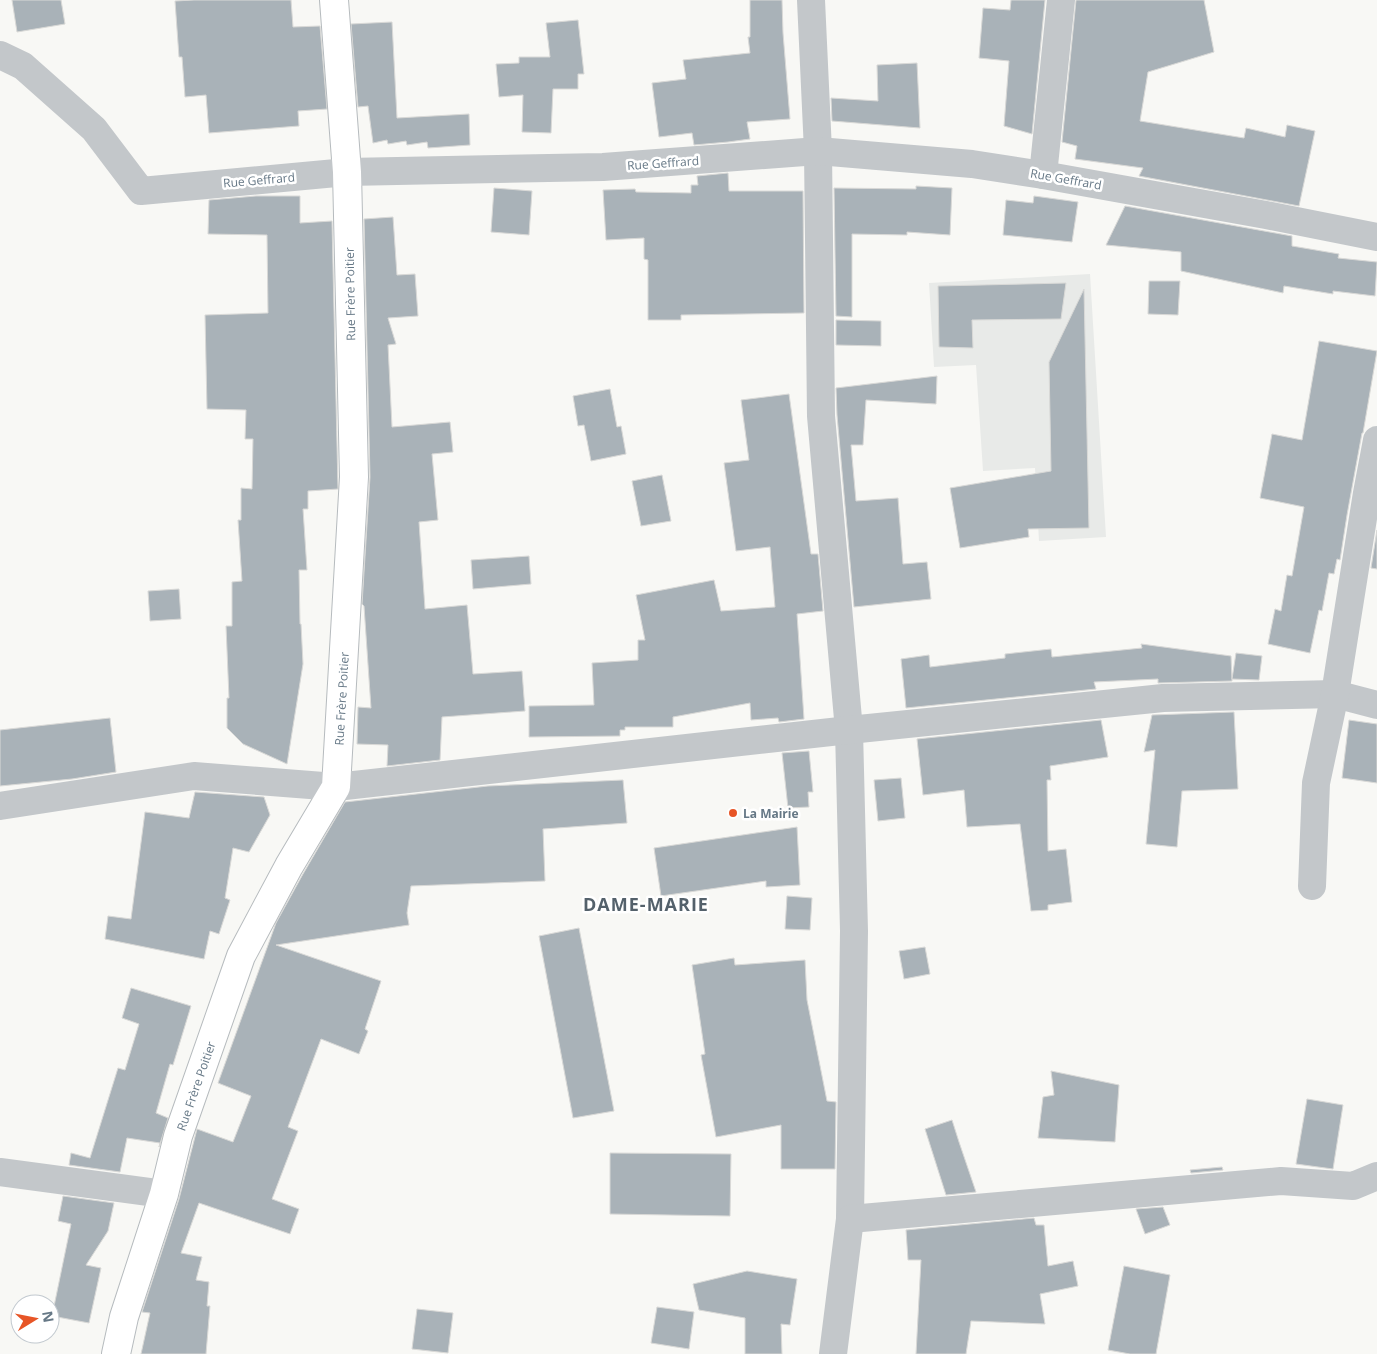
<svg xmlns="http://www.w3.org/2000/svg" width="1377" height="1354" viewBox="0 0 1377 1354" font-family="'Open Sans',sans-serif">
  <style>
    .built { fill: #e8eae8 }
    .building { fill: #a9b2b8; stroke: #d9d9d7 }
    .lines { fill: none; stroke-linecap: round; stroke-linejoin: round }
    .major-casing { stroke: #b6bbbe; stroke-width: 30 }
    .minor { stroke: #c3c7ca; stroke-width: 28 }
    .major { stroke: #fff; stroke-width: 28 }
    .poi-dot { fill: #e75526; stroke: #fff; stroke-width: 2 }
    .labels { text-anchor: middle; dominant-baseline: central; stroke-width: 5; stroke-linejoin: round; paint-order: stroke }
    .street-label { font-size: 12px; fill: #667886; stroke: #fff }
    .poi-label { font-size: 12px; font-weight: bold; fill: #667886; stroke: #fff; text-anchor: start }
    .district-label { font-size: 18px; font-weight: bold; letter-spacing: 1px; fill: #54616b; stroke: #fff }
  </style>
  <rect width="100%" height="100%" fill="#f8f8f5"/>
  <path class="built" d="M 1090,274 L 1106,537 L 1039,541 L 1035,468 L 983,471 L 976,365 L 934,367 L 929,283 Z"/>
  <g class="building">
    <path d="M 12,0 L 61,0 L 65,24 L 17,32 Z"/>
    <path d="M 194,0 L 291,0 L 293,27 L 320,26 L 327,109 L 298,111 L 299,126 L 209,133 L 206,95 L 185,97 L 182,57 L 179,57 L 175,1 Z"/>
    <path d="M 750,0 L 782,0 L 783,33 L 790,119 L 747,122 L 750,139 L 728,142 L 694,145 L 692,133 L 659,137 L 652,83 L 686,79 L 683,60 L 750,53 L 748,37 L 750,37 Z"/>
    <path d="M 1011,0 L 1045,0 L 1032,134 L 1004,126 L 1009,61 L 979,58 L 983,8 L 1010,10 Z"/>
    <path d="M 1076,0 L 1204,0 L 1214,52 L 1148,72 L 1140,121 L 1244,138 L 1246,128 L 1285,137 L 1287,125 L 1315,131 L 1299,206 L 1139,176 L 1143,168 L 1075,159 L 1077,146 L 1062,142 Z"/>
    <path d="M 578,20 L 584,74 L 578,74 L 578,89 L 553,89 L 551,133 L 522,132 L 523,95 L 499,97 L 496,64 L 519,63 L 519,57 L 550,57 L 546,23 Z"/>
    <path d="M 392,22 L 397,118 L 469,114 L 470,145 L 428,148 L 427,142 L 407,145 L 406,141 L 388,144 L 387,140 L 373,143 L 368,106 L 358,107 L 351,24 Z"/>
    <path d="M 917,63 L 920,128 L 832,121 L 831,98 L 878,101 L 877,65 Z"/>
    <path d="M 728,173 L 729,191 L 803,191 L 804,313 L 681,315 L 681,320 L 648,320 L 648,260 L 644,259 L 644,238 L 606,240 L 603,190 L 635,189 L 636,192 L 691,193 L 691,185 L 698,185 L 697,176 Z"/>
    <path d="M 916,186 L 952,188 L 950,235 L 907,232 L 907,235 L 852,234 L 852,317 L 836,316 L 834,188 L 916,189 Z"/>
    <path d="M 494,188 L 532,191 L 529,235 L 491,232 Z"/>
    <path d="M 256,196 L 300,196 L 300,223 L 332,221 L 338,489 L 308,491 L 308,509 L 303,509 L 307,570 L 299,570 L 300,624 L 301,624 L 303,664 L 287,764 L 243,744 L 227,728 L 227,698 L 229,698 L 226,626 L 232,626 L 232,582 L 242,581 L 238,520 L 241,520 L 241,488 L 252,489 L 253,439 L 245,439 L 246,410 L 207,409 L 205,315 L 268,313 L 267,235 L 208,234 L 209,200 Z"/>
    <path d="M 1034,196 L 1078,202 L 1072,242 L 1003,235 L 1006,200 L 1033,203 Z"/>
    <path d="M 1125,206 L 1292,236 L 1292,246 L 1339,254 L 1338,258 L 1377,262 L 1375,296 L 1333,291 L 1333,294 L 1284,286 L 1283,293 L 1181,271 L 1181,252 L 1106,245 Z"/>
    <path d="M 393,217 L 397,275 L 415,274 L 418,316 L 388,318 L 396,344 L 388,345 L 392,427 L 450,422 L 453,452 L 432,454 L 438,520 L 419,522 L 425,609 L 467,605 L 473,674 L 522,671 L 525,711 L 442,717 L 440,760 L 387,766 L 388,745 L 357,744 L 358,707 L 371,708 L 364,606 L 362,604 L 370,477 L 364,219 Z"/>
    <path d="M 1149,281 L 1180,281 L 1178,315 L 1148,314 Z"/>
    <path d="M 1066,283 L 1061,319 L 972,320 L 973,348 L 939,347 L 938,286 Z"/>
    <path d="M 1084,289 L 1089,528 L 1028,529 L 1029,537 L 960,548 L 950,488 L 1051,471 L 1049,362 Z"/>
    <path d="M 836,320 L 881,321 L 881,346 L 836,345 Z"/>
    <path d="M 1319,341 L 1377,351 L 1363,433 L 1362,433 L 1347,515 L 1340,560 L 1337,559 L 1334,574 L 1329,573 L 1322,611 L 1319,610 L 1310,653 L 1268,644 L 1275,609 L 1281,611 L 1287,575 L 1292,576 L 1304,507 L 1260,498 L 1272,434 L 1302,440 Z"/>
    <path d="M 937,376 L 936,404 L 866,400 L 863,445 L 851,445 L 856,501 L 898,498 L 903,564 L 927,562 L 931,599 L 854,607 L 837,415 L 836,388 Z"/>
    <path d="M 610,389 L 617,427 L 621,426 L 626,454 L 591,461 L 584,425 L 578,426 L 573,396 Z"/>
    <path d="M 789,394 L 811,554 L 818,554 L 823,611 L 797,614 L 804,719 L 779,722 L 778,718 L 751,720 L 750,703 L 673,717 L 673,727 L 625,727 L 625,730 L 620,730 L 620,736 L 529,737 L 529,706 L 594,705 L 592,663 L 638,660 L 638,640 L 645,640 L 636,595 L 714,580 L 721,611 L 775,607 L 770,547 L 736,551 L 724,463 L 749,460 L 741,400 Z"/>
    <path d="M 662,475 L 671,521 L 641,526 L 632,481 Z"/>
    <path d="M 1377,530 L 1377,569 L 1371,568 Z"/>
    <path d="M 529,556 L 531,584 L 473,589 L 471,560 Z"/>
    <path d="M 179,589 L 181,619 L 150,621 L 148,591 Z"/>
    <path d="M 1141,644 L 1231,656 L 1232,681 L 1158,683 L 1158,679 L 1094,682 L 1096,689 L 906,708 L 901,659 L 929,655 L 930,667 L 1005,658 L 1005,654 L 1051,649 L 1052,657 L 1142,648 Z"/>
    <path d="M 1236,653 L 1262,656 L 1259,680 L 1232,679 Z"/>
    <path d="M 1234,712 L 1238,789 L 1182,791 L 1177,847 L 1146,844 L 1155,750 L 1144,752 L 1152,715 Z"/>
    <path d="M 110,718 L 116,772 L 72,779 L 0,786 L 0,730 Z"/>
    <path d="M 1101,720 L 1108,757 L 1050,766 L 1051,780 L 1047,780 L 1048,851 L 1066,849 L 1072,902 L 1048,905 L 1048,910 L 1031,911 L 1020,824 L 967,827 L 964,790 L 923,795 L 917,739 Z"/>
    <path d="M 1349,720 L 1377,724 L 1377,783 L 1342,778 Z"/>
    <path d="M 809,751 L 813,792 L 808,792 L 809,807 L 788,808 L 782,753 Z"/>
    <path d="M 901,778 L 905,818 L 878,821 L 874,780 Z"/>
    <path d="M 623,780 L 627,823 L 543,829 L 545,881 L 411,886 L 407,913 L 409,925 L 276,945 L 381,981 L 365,1029 L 368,1031 L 359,1054 L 321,1039 L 288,1127 L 298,1131 L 272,1199 L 299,1209 L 290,1234 L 199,1203 L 181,1253 L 202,1257 L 196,1280 L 209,1282 L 207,1306 L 210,1306 L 206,1354 L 141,1354 L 150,1313 L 142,1312 L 179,1199 L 197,1129 L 233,1142 L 251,1096 L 218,1083 L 276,923 L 303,874 L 345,802 L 488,786 Z"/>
    <path d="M 195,792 L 264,797 L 270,815 L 249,852 L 233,848 L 225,898 L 230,900 L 219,934 L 210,931 L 204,959 L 105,939 L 108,916 L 131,919 L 145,812 L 189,818 Z"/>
    <path d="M 797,827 L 800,885 L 766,887 L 766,881 L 661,896 L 654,848 Z"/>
    <path d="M 787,896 L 812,898 L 810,930 L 785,929 Z"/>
    <path d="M 579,928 L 614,1111 L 573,1118 L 539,936 Z"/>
    <path d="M 925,947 L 930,974 L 904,979 L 899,951 Z"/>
    <path d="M 734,958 L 735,965 L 805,960 L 807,1000 L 827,1101 L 836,1102 L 835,1169 L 781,1169 L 781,1125 L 716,1137 L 701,1055 L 705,1054 L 692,965 Z"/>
    <path d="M 131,988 L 191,1006 L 173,1065 L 170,1064 L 156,1113 L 168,1118 L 159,1147 L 160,1143 L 127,1138 L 120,1172 L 69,1165 L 71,1153 L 90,1158 L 118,1068 L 125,1070 L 139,1024 L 122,1018 Z"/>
    <path d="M 1051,1071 L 1119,1085 L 1115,1142 L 1038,1138 L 1043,1097 L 1054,1095 Z"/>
    <path d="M 1307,1099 L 1343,1105 L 1333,1169 L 1296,1164 Z"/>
    <path d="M 952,1120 L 959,1142 L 976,1192 L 946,1195 L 925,1129 Z"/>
    <path d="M 610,1153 L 731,1154 L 730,1216 L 610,1214 Z"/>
    <path d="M 1222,1167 L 1223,1170 L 1191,1173 L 1190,1170 Z"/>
    <path d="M 63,1196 L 114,1203 L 108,1231 L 86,1265 L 101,1268 L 89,1323 L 52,1316 L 71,1224 L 58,1221 Z"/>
    <path d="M 1163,1207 L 1170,1225 L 1145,1234 L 1136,1209 Z"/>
    <path d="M 1034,1218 L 1036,1225 L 1044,1225 L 1048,1266 L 1073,1261 L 1078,1286 L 1040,1294 L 1045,1324 L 971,1321 L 966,1354 L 916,1354 L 921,1260 L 908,1260 L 906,1230 Z"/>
    <path d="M 1124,1266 L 1170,1275 L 1156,1354 L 1130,1354 L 1108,1350 Z"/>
    <path d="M 747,1271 L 797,1279 L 790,1325 L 781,1324 L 782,1354 L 745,1354 L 745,1318 L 699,1310 L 693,1284 Z"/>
    <path d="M 657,1307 L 694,1312 L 689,1349 L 651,1343 Z"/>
    <path d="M 417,1309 L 453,1313 L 448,1353 L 412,1349 Z"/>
  </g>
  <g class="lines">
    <g class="major-casing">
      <g id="major">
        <path id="s1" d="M 116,1354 L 124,1317 L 164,1194 L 178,1136 L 241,956 L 289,866 L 336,787 L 354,477 L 347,172 L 334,0"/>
      </g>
    </g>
    <g class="minor">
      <path d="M 811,0 L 818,151 L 821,416 L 849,730 L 854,931 L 850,1219 L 833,1354"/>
      <path d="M 0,55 L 23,66 L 94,129 L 141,191 L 347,172 L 603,167 L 818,151 L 972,164 L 1043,175 L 1266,215 L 1377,237"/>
      <path d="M 1043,175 L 1061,0"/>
      <path d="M 0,806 L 194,776 L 336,787 L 849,730 L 1163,698 L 1335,694 L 1377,705"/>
      <path d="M 1312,886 L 1316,783 L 1335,694 L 1367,493 L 1377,440"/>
      <path d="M 0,1172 L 164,1194"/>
      <path d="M 850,1219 L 1281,1181 L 1353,1186 L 1377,1176"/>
    </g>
    <use href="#major" class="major"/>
  </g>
  <circle class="poi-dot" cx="733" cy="813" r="5"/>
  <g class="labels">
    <g class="street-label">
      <text transform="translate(663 163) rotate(-4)">Rue Geffrard</text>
      <text transform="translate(1066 179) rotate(10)">Rue Geffrard</text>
      <text transform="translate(259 180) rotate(-5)">Rue Geffrard</text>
      <text transform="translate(350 294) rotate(-91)">Rue Frère Poitier</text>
      <text stroke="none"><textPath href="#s1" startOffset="700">Rue Frère Poitier</textPath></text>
      <text stroke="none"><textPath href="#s1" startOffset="280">Rue Frère Poitier</textPath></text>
    </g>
    <g class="poi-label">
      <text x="743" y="813">La Mairie</text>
    </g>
    <g class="district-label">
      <text x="646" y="904">DAME-MARIE</text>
    </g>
  </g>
  <g transform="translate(35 1319) rotate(80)"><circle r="24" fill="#ffffff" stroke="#c2c9cf"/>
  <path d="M0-4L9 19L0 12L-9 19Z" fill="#e75526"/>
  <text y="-8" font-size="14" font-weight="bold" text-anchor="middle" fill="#667886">N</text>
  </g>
</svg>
